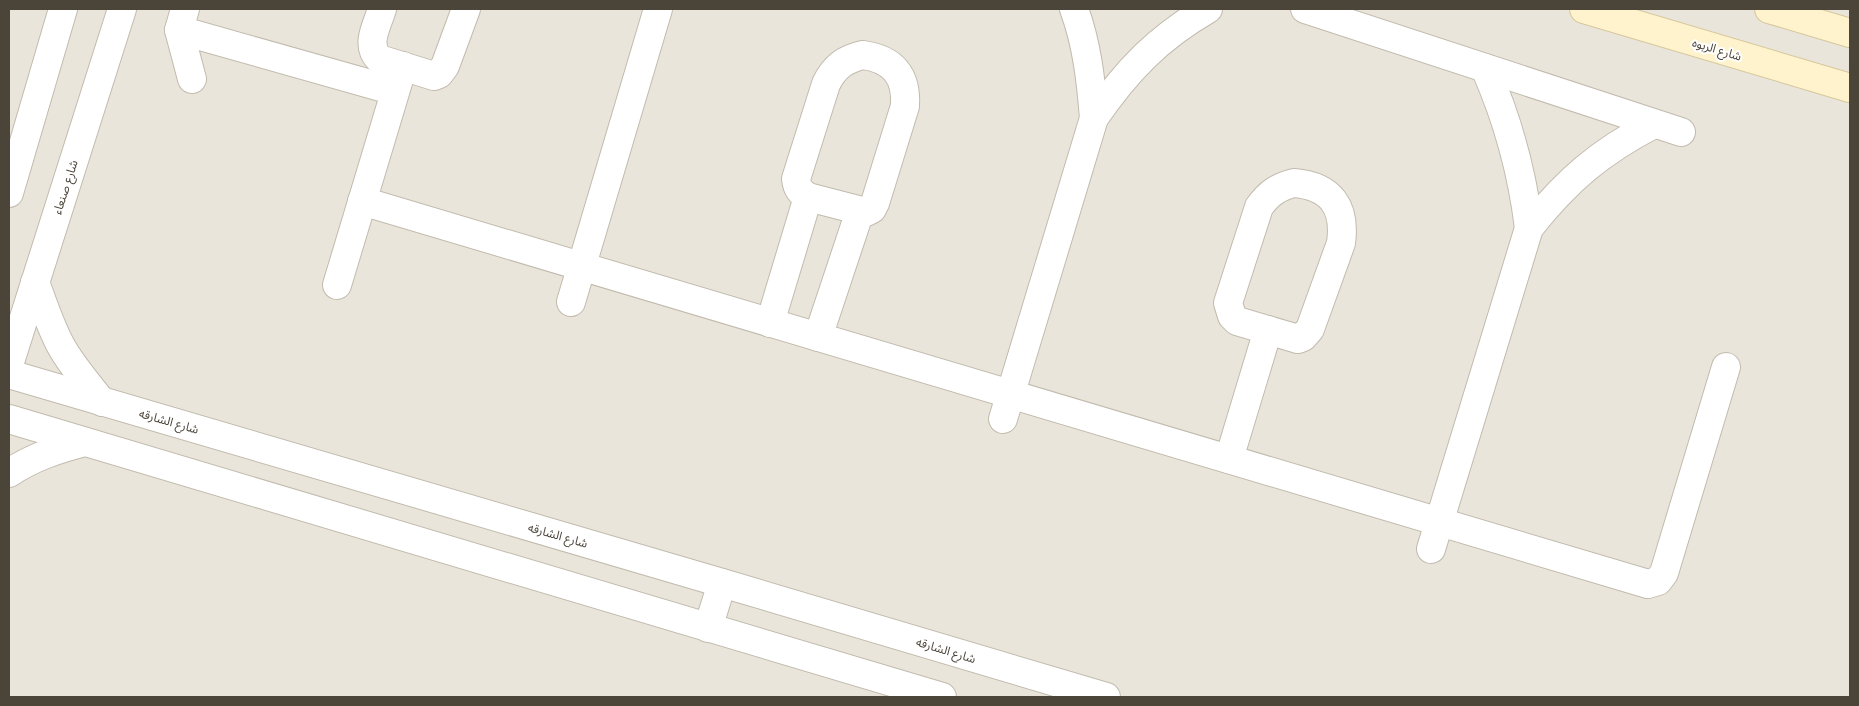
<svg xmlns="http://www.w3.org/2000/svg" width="1859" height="706" viewBox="0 0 1859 706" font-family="Quicksand,'Noto Sans Arabic',sans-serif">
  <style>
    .residential { fill: #eae5da }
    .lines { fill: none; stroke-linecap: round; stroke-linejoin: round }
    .street-casing { stroke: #c2bbae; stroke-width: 30 }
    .secondary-casing { stroke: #d6c79b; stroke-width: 30 }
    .street { stroke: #fff; stroke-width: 28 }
    .secondary { stroke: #fff3cd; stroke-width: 28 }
    .labels { text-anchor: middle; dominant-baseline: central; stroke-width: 4; stroke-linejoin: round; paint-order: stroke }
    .street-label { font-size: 12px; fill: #4b4439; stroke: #fff }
  </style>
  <rect width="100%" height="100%" fill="#f6f3ec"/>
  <rect class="residential" x="9" y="9" width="1841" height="688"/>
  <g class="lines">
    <g class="street-casing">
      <g id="street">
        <path d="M 185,9 L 179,30 L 192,79"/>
        <path d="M 382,9 C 377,26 365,44 379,59 L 434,76 L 439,74 L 445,66 L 466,9"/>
        <path d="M 1074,9 C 1087,44 1091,81 1094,118"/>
        <path d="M 1305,9 L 1681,132"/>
        <path d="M 179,30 L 395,91"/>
        <path d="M 863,55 C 893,59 907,76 905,106 L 875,203 L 872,209 L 866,212 L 808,197 C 800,192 797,188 796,179 L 826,84 C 834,67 845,59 863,55 Z"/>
        <path d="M 1485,68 C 1508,120 1522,171 1529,228"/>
        <path d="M 1294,183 C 1331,186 1346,207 1341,243 L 1310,329 L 1303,337 L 1298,339 L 1237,321 L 1232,316 L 1228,303 L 1259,207 C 1269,193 1278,187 1294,183 Z"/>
        <path d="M 9,193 L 63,9"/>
        <path d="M 362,201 L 1648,584 L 1658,581 L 1664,573 L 1726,367"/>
        <path d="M 35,282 C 43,303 50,326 61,346 C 72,366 88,384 102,402"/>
        <path d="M 337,285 L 403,66"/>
        <path d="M 571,302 L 658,9"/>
        <path d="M 770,323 L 808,197"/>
        <path d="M 818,337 L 860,211"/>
        <path d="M 9,365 L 122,9"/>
        <path d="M 9,374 L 722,583 L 1106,697"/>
        <path d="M 9,419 L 942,697"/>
        <path d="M 1003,419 L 1094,118 C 1127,70 1158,38 1208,9"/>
        <path d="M 1229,459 L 1268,330"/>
        <path d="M 9,473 C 33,457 58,449 85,442"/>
        <path d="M 1431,549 L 1529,228 C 1567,180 1600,152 1654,124"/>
        <path d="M 708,628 L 722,583"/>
      </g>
    </g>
    <g class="secondary-casing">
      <g id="secondary">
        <path d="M 1584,9 L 1850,88"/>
        <path d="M 1769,9 L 1850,33"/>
      </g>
    </g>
    <use href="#street" class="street"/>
    <use href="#secondary" class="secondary"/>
  </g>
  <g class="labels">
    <g class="street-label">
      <text transform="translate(1717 49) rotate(17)">شارع الربوه</text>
      <text transform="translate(65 187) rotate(-72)">شارع صنعاء</text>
      <text transform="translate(169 421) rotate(16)">شارع الشارقه</text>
      <text transform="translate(558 535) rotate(16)">شارع الشارقه</text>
      <text transform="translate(946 650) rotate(17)">شارع الشارقه</text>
    </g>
  </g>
  <rect width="1859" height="706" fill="none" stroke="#4b4439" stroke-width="20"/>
</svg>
